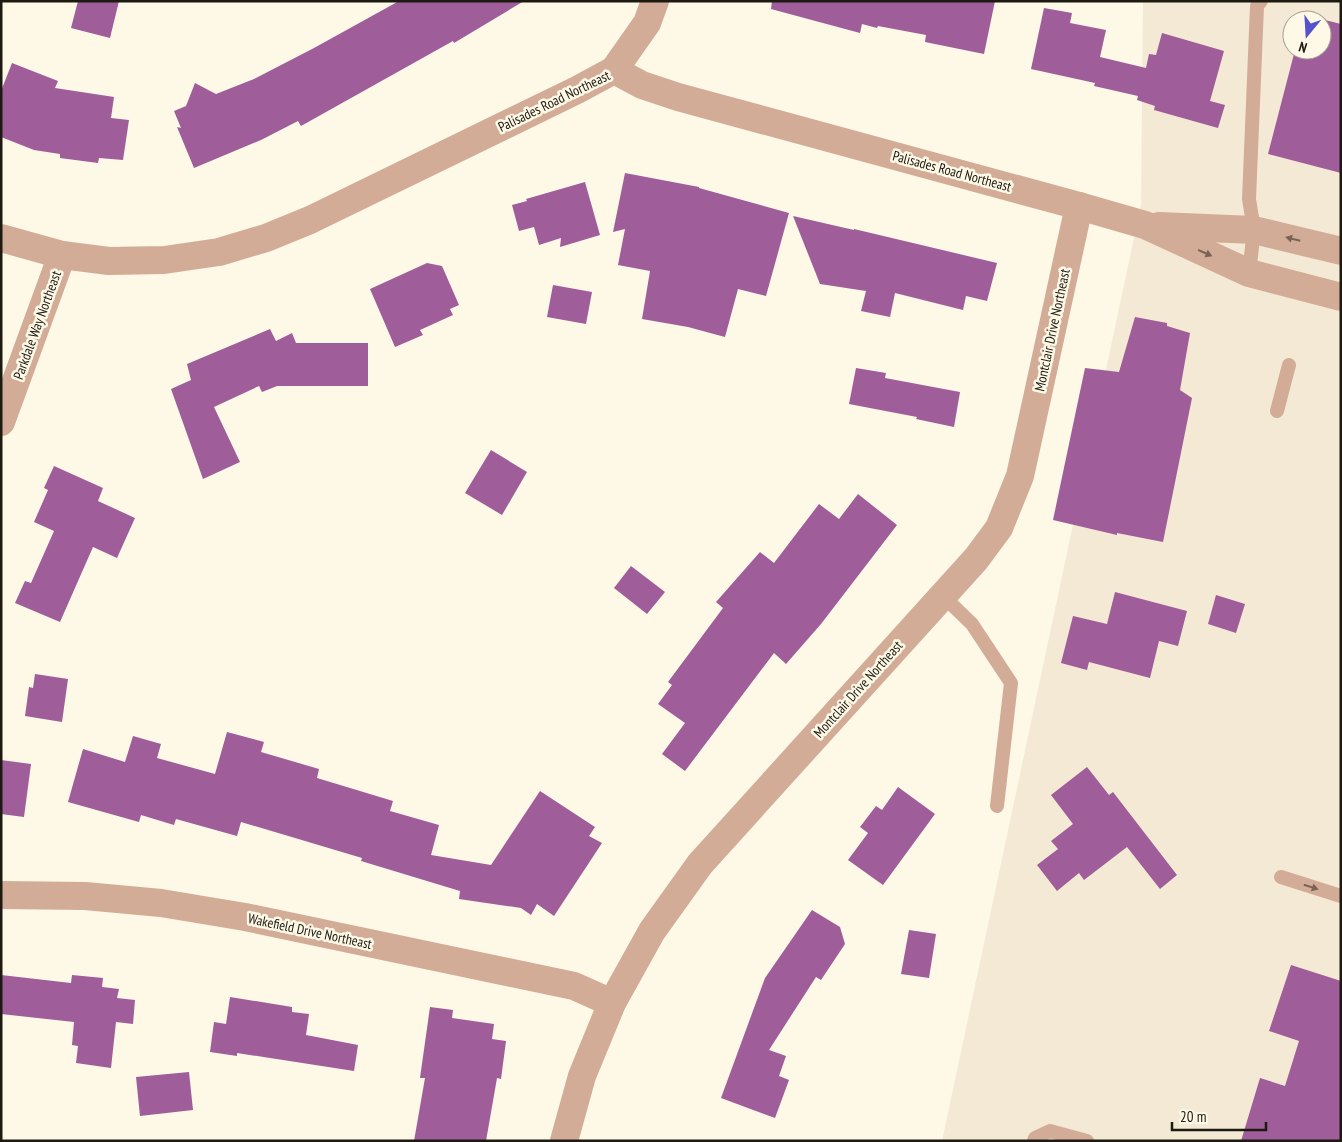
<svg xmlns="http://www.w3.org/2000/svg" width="1342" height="1142" viewBox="0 0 1342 1142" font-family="'PT Sans Narrow',sans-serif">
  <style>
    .commercial { fill: #f4e9d4; fill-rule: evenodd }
    .building { fill: #9f5d9a }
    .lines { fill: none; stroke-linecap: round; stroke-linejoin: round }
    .lane { stroke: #d2ac97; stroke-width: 14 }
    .street { stroke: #d2ac97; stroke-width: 28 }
    .oneway { fill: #786354 }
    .labels { text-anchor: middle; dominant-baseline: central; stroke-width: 5; stroke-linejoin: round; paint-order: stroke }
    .street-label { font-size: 14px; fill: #1d1a12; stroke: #fef8e6 }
  </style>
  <rect width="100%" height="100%" fill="#fef8e6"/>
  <path class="commercial" d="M 1143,1 L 1341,1 L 1341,1141 L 942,1141 L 1141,205 ZM 1292,20 L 1322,20 L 1322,50 L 1292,50 Z"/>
  <g class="building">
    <path d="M 78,1 L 119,1 L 110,38 L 71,28 Z"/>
    <path d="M 399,1 L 524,1 L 454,43 L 453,41 L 301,126 L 298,121 L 261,140 L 194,168 L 177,127 L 181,128 L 174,111 L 186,106 L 195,83 L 216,94 L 254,79 L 314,48 Z"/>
    <path d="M 772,1 L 995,1 L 984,54 L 925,42 L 926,35 L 878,26 L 877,28 L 862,24 L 860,33 L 771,9 Z"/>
    <path d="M 1044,8 L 1072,13 L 1070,23 L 1106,30 L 1100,57 L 1146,68 L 1149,54 L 1156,55 L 1162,33 L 1224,51 L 1210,101 L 1225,105 L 1218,128 L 1154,110 L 1155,106 L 1137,100 L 1138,96 L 1094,86 L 1095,83 L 1031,69 Z"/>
    <path d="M 1305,15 L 1341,24 L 1341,173 L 1268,154 L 1295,50 L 1322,50 L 1322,20 L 1303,20 Z"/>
    <path d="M 12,63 L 58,81 L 55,88 L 114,97 L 111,118 L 129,120 L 123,160 L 99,158 L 98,163 L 60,158 L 60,154 L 34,150 L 1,137 L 1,91 Z"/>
    <path d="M 625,173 L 699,187 L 699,188 L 789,213 L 766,296 L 738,289 L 725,337 L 688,327 L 642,319 L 650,271 L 618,265 L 625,229 L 613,232 Z"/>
    <path d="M 585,182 L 600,235 L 560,247 L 561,238 L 539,245 L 534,227 L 519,231 L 512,205 L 527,201 L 526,199 Z"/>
    <path d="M 793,216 L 854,230 L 854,229 L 997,263 L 987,301 L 966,296 L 963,310 L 895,293 L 890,317 L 861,311 L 866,291 L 820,284 Z"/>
    <path d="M 427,263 L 442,266 L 459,305 L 450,309 L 453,315 L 420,330 L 423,335 L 395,347 L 370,289 Z"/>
    <path d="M 553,285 L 592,292 L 586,324 L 547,317 Z"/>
    <path d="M 1135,317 L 1167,323 L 1167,326 L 1190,333 L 1180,390 L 1192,398 L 1163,542 L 1117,533 L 1117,535 L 1053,520 L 1085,368 L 1119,372 Z"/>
    <path d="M 270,329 L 276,341 L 292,333 L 296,343 L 368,343 L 368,386 L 277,386 L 262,392 L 259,386 L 214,407 L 240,462 L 203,479 L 171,389 L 191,380 L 187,364 Z"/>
    <path d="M 856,368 L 886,373 L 885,378 L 960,392 L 954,427 L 916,419 L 917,417 L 849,404 Z"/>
    <path d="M 491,450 L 527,472 L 502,515 L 465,493 Z"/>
    <path d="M 54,466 L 103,488 L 98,501 L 135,518 L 117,558 L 93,547 L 60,622 L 15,603 L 25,581 L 31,583 L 54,531 L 34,522 L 48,490 L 44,488 Z"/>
    <path d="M 858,494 L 897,525 L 821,624 L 786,664 L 774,653 L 685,771 L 662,754 L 685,723 L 658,704 L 672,685 L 668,682 L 723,608 L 716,602 L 760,552 L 774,563 L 819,504 L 839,519 Z"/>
    <path d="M 631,566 L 665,592 L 647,614 L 614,588 Z"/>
    <path d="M 1115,592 L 1187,611 L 1178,646 L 1159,641 L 1150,678 L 1089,662 L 1087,670 L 1061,663 L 1073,616 L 1107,624 Z"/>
    <path d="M 1216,595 L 1245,604 L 1236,633 L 1208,624 Z"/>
    <path d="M 35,674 L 68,679 L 62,722 L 25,716 L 29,687 L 33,688 Z"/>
    <path d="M 227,732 L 264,742 L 261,752 L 319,769 L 317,778 L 393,801 L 390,811 L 439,825 L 431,855 L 491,865 L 540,791 L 595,827 L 589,836 L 602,843 L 554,916 L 537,904 L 531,915 L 521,908 L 459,899 L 460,891 L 361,861 L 362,858 L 241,822 L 237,836 L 176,819 L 174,825 L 141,815 L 139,822 L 68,802 L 83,749 L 125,762 L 133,736 L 161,744 L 157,758 L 215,774 Z"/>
    <path d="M 1,760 L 31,764 L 24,817 L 1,814 Z"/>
    <path d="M 1087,767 L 1109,795 L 1113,792 L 1177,875 L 1160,889 L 1127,847 L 1084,880 L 1079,873 L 1057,891 L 1037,865 L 1058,849 L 1051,841 L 1073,824 L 1051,795 Z"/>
    <path d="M 898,787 L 935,814 L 883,885 L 848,860 L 868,833 L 860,827 L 876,806 L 882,810 Z"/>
    <path d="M 812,910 L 840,927 L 845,944 L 821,980 L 816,977 L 769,1050 L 786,1056 L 779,1076 L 789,1080 L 775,1118 L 721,1098 L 765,978 Z"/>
    <path d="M 909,930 L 936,934 L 929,978 L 901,974 Z"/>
    <path d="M 1291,965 L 1341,981 L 1341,1141 L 1241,1141 L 1260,1078 L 1285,1086 L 1299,1041 L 1269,1031 Z"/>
    <path d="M 1,975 L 71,983 L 72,975 L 103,978 L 102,987 L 119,989 L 117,998 L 135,1000 L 133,1024 L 116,1022 L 111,1068 L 76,1063 L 78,1046 L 72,1045 L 74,1022 L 1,1014 Z"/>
    <path d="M 230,997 L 292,1007 L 292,1012 L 309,1014 L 306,1035 L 358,1045 L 354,1071 L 237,1053 L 237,1056 L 210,1052 L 214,1022 L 226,1024 Z"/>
    <path d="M 430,1007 L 453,1010 L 452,1018 L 494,1024 L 492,1039 L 506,1041 L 501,1079 L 497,1078 L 486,1141 L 414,1141 L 425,1078 L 420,1078 Z"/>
    <path d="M 189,1072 L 193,1110 L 140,1116 L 136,1077 Z"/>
  </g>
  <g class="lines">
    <g class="lane">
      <path d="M 1249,273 L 1254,230 L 1249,199 L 1257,6 L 1261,1"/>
      <path d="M 1277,411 L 1289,365"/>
      <path d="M 943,596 L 972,624 L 1011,683 L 997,806"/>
      <path d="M 1281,877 L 1341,896"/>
      <path d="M 1034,1141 L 1035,1138 L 1050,1131 L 1087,1141"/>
    </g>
    <g class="street">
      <path d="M 614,70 L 642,85 L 678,97 L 1079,206 L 1145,225 L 1249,273 L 1341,297"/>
      <path d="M 1159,226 L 1254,230 L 1341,251"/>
      <path d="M 1,238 L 62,255 L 109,261 L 164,260 L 219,252 L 266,238 L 310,220 L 577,90 L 614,70 L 647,23 L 655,1"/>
      <path d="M 1,422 L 62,255"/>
      <path d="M 1,895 L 85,896 L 161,903 L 245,917 L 574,986 L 612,1003"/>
      <path d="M 564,1141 L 582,1076 L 612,1003 L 652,931 L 700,864 L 976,559 L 999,528 L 1020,476 L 1079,206"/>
    </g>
  </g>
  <defs><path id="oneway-solid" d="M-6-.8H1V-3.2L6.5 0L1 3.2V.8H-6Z" transform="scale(1.25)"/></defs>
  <g class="oneway">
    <use href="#oneway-solid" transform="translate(1293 239) rotate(-166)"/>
    <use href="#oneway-solid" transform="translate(1205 253) rotate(24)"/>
    <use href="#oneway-solid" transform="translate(1311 887) rotate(18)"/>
  </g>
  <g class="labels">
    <g class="street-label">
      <text transform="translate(554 101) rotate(-26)">Palisades Road Northeast</text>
      <text transform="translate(952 171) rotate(15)">Palisades Road Northeast</text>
      <text transform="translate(37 325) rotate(-70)">Parkdale Way Northeast</text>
      <text transform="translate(1052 330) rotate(-78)">Montclair Drive Northeast</text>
      <text transform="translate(858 689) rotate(-48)">Montclair Drive Northeast</text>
      <text transform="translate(310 931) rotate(12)">Wakefield Drive Northeast</text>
    </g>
  </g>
  <rect width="1342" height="1142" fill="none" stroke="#1d1a12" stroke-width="5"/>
  <g transform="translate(1307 35) rotate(198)"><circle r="24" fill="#fef8e6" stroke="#a49f91"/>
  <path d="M0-4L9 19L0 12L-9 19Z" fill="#5453ca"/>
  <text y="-8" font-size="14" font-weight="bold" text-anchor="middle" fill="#1d1a12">N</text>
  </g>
  <path d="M1172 1122v8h94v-8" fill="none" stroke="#1d1a12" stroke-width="2.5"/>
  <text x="1180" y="1122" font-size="15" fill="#1d1a12" stroke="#fef8e6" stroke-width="4" paint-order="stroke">20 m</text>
</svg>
